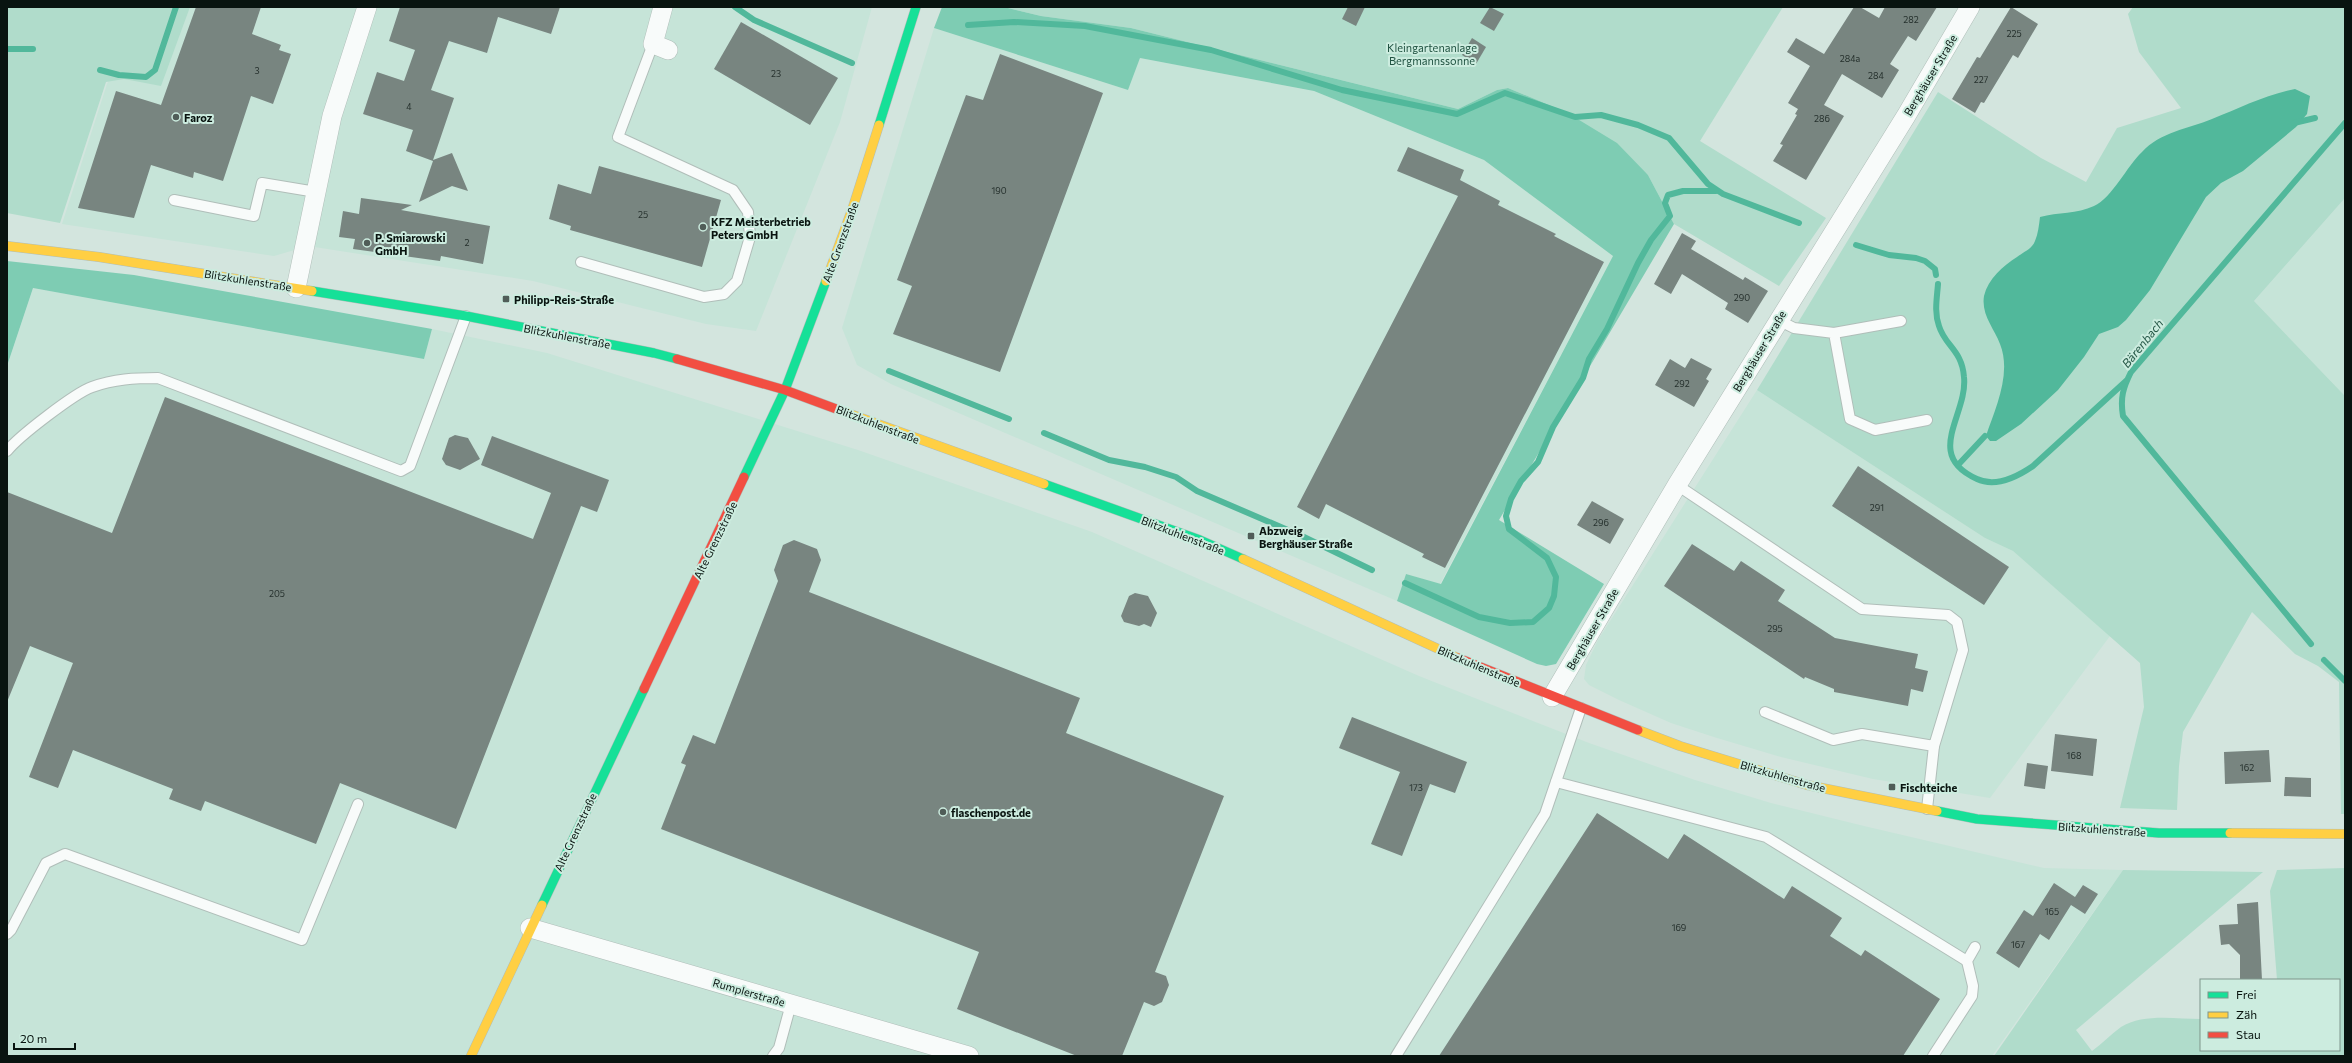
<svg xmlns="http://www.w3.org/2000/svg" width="2352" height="1063" viewBox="0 0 2352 1063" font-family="Commissioner,sans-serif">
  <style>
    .built { fill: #c6e4d8 }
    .green { fill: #b0dccb }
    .forest { fill: #7eccb3 }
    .water { fill: #51b89b }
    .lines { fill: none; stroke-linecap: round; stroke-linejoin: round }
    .stream { stroke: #51b89b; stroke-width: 6 }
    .building { fill: #788580 }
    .lane-casing { stroke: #b0beb9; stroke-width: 12 }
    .street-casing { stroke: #b0beb9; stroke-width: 20 }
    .fast-casing { stroke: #b0beb9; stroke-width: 10 }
    .slow-casing { stroke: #b0beb9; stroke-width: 10 }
    .jam-casing { stroke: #b0beb9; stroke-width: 10 }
    .lane { stroke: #f8fbfa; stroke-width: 10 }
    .street { stroke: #f8fbfa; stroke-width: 19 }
    .fast { stroke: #16e098; stroke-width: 9 }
    .slow { stroke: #ffcf43; stroke-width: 9 }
    .jam { stroke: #f24e42; stroke-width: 9 }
    .poi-dot { fill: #505d58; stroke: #ccecdf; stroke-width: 1.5 }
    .labels { text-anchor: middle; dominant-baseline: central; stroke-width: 4; stroke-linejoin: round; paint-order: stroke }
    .number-label { font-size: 9px; fill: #25302c }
    .park-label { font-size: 11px; fill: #215342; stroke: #ccecdf }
    .street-label { font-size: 11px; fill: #091410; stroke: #ccecdf }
    .poi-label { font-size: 11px; font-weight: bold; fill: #091410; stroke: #ccecdf; text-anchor: start }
    .water-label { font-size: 12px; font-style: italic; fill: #275948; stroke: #ccecdf }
  </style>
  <rect width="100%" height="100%" fill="#d3e5de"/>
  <g class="built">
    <path d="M 147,7 L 872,7 L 840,122 L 756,331 L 706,324 L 533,281 L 308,246 L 274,256 L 62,224 L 107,84 Z"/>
    <path d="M 934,28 L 1128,90 L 1140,58 L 1314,91 L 1484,160 L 1613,256 L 1440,584 L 1406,574 L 1397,601 L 891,384 L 857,365 L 842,328 Z"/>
    <path d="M 2345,198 L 2345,396 L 2254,301 Z"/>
    <path d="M 33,288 L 424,359 L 432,329 L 547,353 L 858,450 L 1092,532 L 1419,676 L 1589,743 L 1695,780 L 1771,803 L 1864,826 L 2044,868 L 2123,870 L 1992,1056 L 7,1056 L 7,366 Z"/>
    <path d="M 1757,390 L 1985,538 L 2013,551 L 2110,636 L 1990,798 L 1873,779 L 1781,757 L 1717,738 L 1671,723 L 1619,700 L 1589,685 L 1584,679 L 1586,665 L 1598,640 Z"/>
  </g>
  <g class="green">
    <path d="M 7,7 L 190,7 L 161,86 L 124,79 L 106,82 L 60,223 L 7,213 Z"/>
    <path d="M 1004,7 L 1783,7 L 1700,141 L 1826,218 L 1779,286 L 1674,224 L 1648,175 L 1566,112 L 1508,88 L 1497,90 L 1458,109 L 1131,28 L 1041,16 Z"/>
    <path d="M 2133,7 L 2345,7 L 2345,198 L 2254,301 L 2345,396 L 2345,814 L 2341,814 L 2339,682 L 2318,666 L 2295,654 L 2252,612 L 2183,732 L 2179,766 L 2177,810 L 2120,808 L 2144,707 L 2140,663 L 2013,551 L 1985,538 L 1757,390 L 1938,92 L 2041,158 L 2086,182 L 2117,128 L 2181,108 L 2139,52 L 2128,14 Z"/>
    <path d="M 2345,868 L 2345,1056 L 1994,1056 L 2123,870 L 2263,872 L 2076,1030 L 2092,1051 C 2102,1044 2111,1034 2121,1027 C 2143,1013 2176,1019 2201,1019 L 2201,1050 L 2339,1050 L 2339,980 L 2277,980 L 2270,891 L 2277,870 Z"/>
  </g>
  <g class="forest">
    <path d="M 942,7 L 1004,7 L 1041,16 L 1131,28 L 1458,109 L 1497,90 L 1508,88 L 1566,112 L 1617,143 L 1648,175 L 1674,224 L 1499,520 L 1604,584 L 1556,664 L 1546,666 L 1537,664 L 1397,601 L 1406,574 L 1441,584 L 1613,256 L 1484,160 L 1314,91 L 1140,58 L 1128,90 L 934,28 Z"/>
    <path d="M 7,261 L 134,275 L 432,329 L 424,359 L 33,288 L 7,366 Z"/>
  </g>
  <path class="water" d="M 2295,89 L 2310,96 L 2307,114 L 2296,127 L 2243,171 L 2221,183 L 2206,197 L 2150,290 L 2126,320 L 2118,327 L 2099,334 L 2084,357 L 2058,390 L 2021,424 L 1996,441 L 1990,441 L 1986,436 C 1995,409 2012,374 2000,344 C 1994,328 1981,315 1984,296 C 1988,279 2003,266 2017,257 C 2023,252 2032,249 2035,241 C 2038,234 2039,225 2040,217 C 2058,212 2077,214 2094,206 C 2112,198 2127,166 2142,152 C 2160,132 2188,129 2212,119 C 2240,108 2265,95 2295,89 Z"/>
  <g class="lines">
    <g class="stream">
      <path d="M 735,7 L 754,20 L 852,63"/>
      <path d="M 968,25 L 1014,22 L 1085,26 L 1211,50 L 1342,90 L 1457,114 L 1505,93 L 1575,117 L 1601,115 L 1638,125 L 1669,138 L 1708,184 L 1723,194 L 1799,223"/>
      <path d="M 7,49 L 33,49"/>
      <path d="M 100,70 L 119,75 L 146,77 L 155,70 L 176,7"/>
      <path d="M 2294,123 L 2315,118"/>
      <path d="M 1856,245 L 1889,255 L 1916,258 L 1925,261 L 1935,269 L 1936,275"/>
      <path d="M 1938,284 C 1937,298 1934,312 1939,326 C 1945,346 1962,350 1964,377 C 1968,415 1923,455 1977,479 C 1996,488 2017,477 2033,466 L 2126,381"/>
      <path d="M 889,371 L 1009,419"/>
      <path d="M 1044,433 L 1109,460 L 1145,467 L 1176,477 L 1197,491 L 1304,537 L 1372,570"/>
      <path d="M 1958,465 L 1985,436"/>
      <path d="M 1405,583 L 1479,617 L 1510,623 L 1533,622 L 1549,608 L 1554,596 L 1556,577 L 1547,558 L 1509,529 L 1506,516 L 1511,499 L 1521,481 L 1538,462 L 1553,427 L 1583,378 L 1589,359 L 1607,329 L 1638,263 L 1651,240 L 1670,216 L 1665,203 L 1668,195 L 1683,191 L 1716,191"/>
      <path d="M 2311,644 L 2123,416 C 2120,398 2123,388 2131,372 L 2345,123"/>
      <path d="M 2324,660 L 2345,681"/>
    </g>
  </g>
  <g class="building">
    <path d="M 196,7 L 261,7 L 252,34 L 281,45 L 279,50 L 291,54 L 273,104 L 251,96 L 223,181 L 194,172 L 193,178 L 151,165 L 134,218 L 78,208 L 116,91 L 161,105 Z"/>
    <path d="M 400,7 L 560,7 L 551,34 L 498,17 L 487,53 L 449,41 L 431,90 L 454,98 L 433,160 L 452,153 L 468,191 L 452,186 L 419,202 L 433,161 L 406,151 L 413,130 L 363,114 L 377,72 L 404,81 L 415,50 L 389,41 Z"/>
    <path d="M 1348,7 L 1365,7 L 1356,26 L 1342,19 Z"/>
    <path d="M 1490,7 L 1504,14 L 1494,31 L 1480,23 Z"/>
    <path d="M 1854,7 L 1860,7 L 1879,18 L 1885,7 L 1937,7 L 1916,41 L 1908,36 L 1890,64 L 1899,70 L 1882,98 L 1842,74 L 1824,105 L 1844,116 L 1806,180 L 1773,161 L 1783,145 L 1780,144 L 1797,115 L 1795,114 L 1798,109 L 1788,103 L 1810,66 L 1787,52 L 1796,38 L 1824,54 Z"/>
    <path d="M 2011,7 L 2038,24 L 2018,58 L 2013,55 L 1984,103 L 1981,102 L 1975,113 L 1952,99 L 1977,57 L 1980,58 Z"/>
    <path d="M 741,22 L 838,78 L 810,125 L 714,69 Z"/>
    <path d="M 1472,38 L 1486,47 L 1476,64 L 1462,55 Z"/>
    <path d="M 1000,54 L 1103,93 L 1000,372 L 893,334 L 912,286 L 897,280 L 966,95 L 983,100 Z"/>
    <path d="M 1408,147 L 1464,170 L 1460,180 L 1500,201 L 1498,205 L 1556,234 L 1554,236 L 1604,262 L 1445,568 L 1422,557 L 1424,554 L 1326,504 L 1319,519 L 1297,507 L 1458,196 L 1397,171 Z"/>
    <path d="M 599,166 L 721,200 L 702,267 L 570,230 L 571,226 L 549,219 L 558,184 L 591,194 Z"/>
    <path d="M 361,198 L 412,205 L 401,210 L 490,226 L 483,264 L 441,256 L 440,261 L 353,249 L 355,239 L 339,237 L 343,211 L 359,214 Z"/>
    <path d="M 1682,233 L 1696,241 L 1691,249 L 1743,280 L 1745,277 L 1768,291 L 1748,323 L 1725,309 L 1728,303 L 1682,274 L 1671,294 L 1654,284 Z"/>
    <path d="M 1691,358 L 1712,369 L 1706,379 L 1709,381 L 1694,407 L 1655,385 L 1670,359 L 1685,368 Z"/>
    <path d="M 165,397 L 533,539 L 551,493 L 481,465 L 492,436 L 609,480 L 597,512 L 581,506 L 456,829 L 340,783 L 316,844 L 205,801 L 201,811 L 169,799 L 173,789 L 73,750 L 58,788 L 29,777 L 73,663 L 30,646 L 7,702 L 7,492 L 112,533 Z"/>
    <path d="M 455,435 L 468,438 L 480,459 L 460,470 L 446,465 L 442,459 L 449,438 Z"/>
    <path d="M 1858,466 L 2009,567 L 1984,605 L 1832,506 Z"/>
    <path d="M 1592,501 L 1624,519 L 1610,544 L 1577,525 Z"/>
    <path d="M 794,540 L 817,549 L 821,560 L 809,592 L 1080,698 L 1066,733 L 1224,796 L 1155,972 L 1166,976 L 1169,985 L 1162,1002 L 1154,1006 L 1144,1002 L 1122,1056 L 1077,1056 L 957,1009 L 979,952 L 661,829 L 686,765 L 681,763 L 693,735 L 715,744 L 778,581 L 774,570 L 783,545 Z"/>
    <path d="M 1692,544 L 1734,571 L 1741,561 L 1785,590 L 1778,601 L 1835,638 L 1918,654 L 1915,668 L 1928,671 L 1923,692 L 1911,689 L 1908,706 L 1834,692 L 1834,689 L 1805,677 L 1804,679 L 1664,586 Z"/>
    <path d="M 1135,593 L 1148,596 L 1157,613 L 1151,627 L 1144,624 L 1139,626 L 1124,622 L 1121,616 L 1129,596 Z"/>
    <path d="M 1352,717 L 1467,762 L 1455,793 L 1430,784 L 1402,856 L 1371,844 L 1400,772 L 1339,748 Z"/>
    <path d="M 2055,734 L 2097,739 L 2093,776 L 2051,771 Z"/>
    <path d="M 2269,750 L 2271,782 L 2225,784 L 2224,752 Z"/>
    <path d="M 2027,763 L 2048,766 L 2045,789 L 2024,786 Z"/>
    <path d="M 2285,777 L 2311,778 L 2311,797 L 2284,796 Z"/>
    <path d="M 1597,813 L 1668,859 L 1684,834 L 1784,899 L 1792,886 L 1842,918 L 1830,936 L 1861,956 L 1865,950 L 1940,999 L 1903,1056 L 1439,1056 Z"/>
    <path d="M 2054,883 L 2075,897 L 2083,885 L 2098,894 L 2085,914 L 2071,905 L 2049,940 L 2040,934 L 2019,968 L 1996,953 L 2024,910 L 2033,916 Z"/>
    <path d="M 2258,902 L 2262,980 L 2240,980 L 2240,955 L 2229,944 L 2221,945 L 2219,925 L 2238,924 L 2237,904 Z"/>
  </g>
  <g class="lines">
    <g class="lane-casing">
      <g id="lane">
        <path d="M 174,200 L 254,216 L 262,183 L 316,192"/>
        <path d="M 581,262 L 704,297 L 724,294 L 737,281 L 750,237 L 748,212 L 733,190 L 618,137 L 653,44"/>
        <path d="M 1778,320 L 1794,328 L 1834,333 L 1850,419 L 1875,430 L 1927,420"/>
        <path d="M 1834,333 L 1901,321"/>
        <path d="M 7,451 C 19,436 75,393 92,387 C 114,379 135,378 158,378 L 401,471 L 410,466 L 466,316"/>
        <path d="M 1677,485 L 1862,609 L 1948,615 L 1957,622 L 1963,650 L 1934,746 L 1862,734 L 1833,740 L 1765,712"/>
        <path d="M 1556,782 L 1766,837 L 1967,961"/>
        <path d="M 1927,809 L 1934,746"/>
        <path d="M 7,934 L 11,930 L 46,863 L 65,854 L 302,940 L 358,804"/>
        <path d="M 773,1056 L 779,1048 L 791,1004"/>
        <path d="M 1396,1056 L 1545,814 L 1581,708"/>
        <path d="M 1933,1056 L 1972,996 L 1973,986 L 1967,961 L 1975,947"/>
      </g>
    </g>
    <g class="street-casing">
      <g id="street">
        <path d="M 663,7 L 653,44 L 668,50"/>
        <path d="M 296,288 L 332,116 L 367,7"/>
        <path d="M 1552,697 L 1677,485 L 1906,116 L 1970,7"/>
        <path d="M 530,928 L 969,1056"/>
      </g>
    </g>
    <g class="fast-casing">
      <g id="fast">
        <path d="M 879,125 L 916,7"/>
        <path d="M 312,291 L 466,316 L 654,353 L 677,359"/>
        <path d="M 744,477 L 785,390 L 826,281"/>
        <path d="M 1044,484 L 1200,540 L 1243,559"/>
        <path d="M 1937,811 L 1977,819 L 2159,833 L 2230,833"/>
        <path d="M 542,905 L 644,689"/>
      </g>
    </g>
    <g class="slow-casing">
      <g id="slow">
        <path d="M 7,246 L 99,257 L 312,291"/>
        <path d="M 826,281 L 853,207 L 879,125"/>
        <path d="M 839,410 L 1044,484"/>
        <path d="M 1243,559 L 1458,658"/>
        <path d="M 1638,730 L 1680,746 L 1807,785 L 1937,811"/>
        <path d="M 2230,833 L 2345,834"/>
        <path d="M 471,1056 L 542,905"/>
      </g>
    </g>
    <g class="jam-casing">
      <g id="jam">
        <path d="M 677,359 L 785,390 L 839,410"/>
        <path d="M 1458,658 L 1638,730"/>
        <path d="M 644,689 L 744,477"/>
      </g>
    </g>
    <use href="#lane" class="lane"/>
    <use href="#street" class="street"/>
    <use href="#fast" class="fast"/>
    <use href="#slow" class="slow"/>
    <use href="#jam" class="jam"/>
  </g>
  <g class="poi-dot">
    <circle cx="176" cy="117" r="4"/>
    <circle cx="703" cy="227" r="4"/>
    <circle cx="367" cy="243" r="4"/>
    <rect x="502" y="295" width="8" height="8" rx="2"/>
    <rect x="1247" y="532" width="8" height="8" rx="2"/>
    <rect x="1888" y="783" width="8" height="8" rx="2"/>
    <circle cx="943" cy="812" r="4"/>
  </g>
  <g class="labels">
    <g class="number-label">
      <text x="1911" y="19">282</text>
      <text x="2014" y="33">225</text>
      <text x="1850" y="58">284a</text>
      <text x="257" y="70">3</text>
      <text x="776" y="73">23</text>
      <text x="1876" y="75">284</text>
      <text x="1981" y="79">227</text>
      <text x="409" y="106">4</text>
      <text x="1822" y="118">286</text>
      <text x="999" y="190">190</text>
      <text x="643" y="214">25</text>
      <text x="467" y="242">2</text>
      <text x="1742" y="297">290</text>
      <text x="1682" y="383">292</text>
      <text x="1877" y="507">291</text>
      <text x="1601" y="522">296</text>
      <text x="277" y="593">205</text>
      <text x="1775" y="628">295</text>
      <text x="2074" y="755">168</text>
      <text x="2247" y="767">162</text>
      <text x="1416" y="787">173</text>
      <text x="2052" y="911">165</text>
      <text x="1679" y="927">169</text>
      <text x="2018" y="944">167</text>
    </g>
    <g class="park-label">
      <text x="1432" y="47">Kleingartenanlage<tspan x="1432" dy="13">Bergmannssonne</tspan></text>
    </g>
    <g class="street-label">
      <text transform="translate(1930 75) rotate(-59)">Berghäuser Straße</text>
      <text transform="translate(840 242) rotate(-70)">Alte Grenzstraße</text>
      <text transform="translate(248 280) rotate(9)">Blitzkuhlenstraße</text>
      <text transform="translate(567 336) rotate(11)">Blitzkuhlenstraße</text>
      <text transform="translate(1759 351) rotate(-59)">Berghäuser Straße</text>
      <text transform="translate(878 424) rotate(21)">Blitzkuhlenstraße</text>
      <text transform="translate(1183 535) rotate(21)">Blitzkuhlenstraße</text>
      <text transform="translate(715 540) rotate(-64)">Alte Grenzstraße</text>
      <text transform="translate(1592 629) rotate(-60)">Berghäuser Straße</text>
      <text transform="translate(1479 666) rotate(23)">Blitzkuhlenstraße</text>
      <text transform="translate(1783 776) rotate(16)">Blitzkuhlenstraße</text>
      <text transform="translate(2102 829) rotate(4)">Blitzkuhlenstraße</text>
      <text transform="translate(575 832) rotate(-65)">Alte Grenzstraße</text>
      <text transform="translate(749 992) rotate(16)">Rumplerstraße</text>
    </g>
    <g class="poi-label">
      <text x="184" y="117">Faroz</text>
      <text x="711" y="221">KFZ Meisterbetrieb<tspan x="711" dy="13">Peters GmbH</tspan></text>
      <text x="375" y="237">P. Smiarowski<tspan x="375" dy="13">GmbH</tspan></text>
      <text x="514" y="299">Philipp-Reis-Straße</text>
      <text x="1259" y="530">Abzweig<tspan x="1259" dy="13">Berghäuser Straße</tspan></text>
      <text x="1900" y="787">Fischteiche</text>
      <text x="951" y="812">flaschenpost.de</text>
    </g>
    <g class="water-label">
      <text transform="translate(2142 343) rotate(-51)">Bärenbach</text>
    </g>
  </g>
  <rect width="2352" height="1063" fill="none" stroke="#091410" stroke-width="16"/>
  <rect x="2200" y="979" width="140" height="72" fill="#ccecdf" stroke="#7e968c"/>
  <rect x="2208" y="992" width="20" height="6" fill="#16e098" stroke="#7e968c"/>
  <text x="2236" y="999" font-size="12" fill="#091410">Frei</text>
  <rect x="2208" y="1012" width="20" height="6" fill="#ffcf43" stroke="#7e968c"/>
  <text x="2236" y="1019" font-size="12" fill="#091410">Zäh</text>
  <rect x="2208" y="1032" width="20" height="6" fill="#f24e42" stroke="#7e968c"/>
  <text x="2236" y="1039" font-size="12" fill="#091410">Stau</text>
  <path d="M14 1043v6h61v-6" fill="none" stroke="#091410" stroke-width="2"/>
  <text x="20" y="1043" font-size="12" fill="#091410" stroke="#ccecdf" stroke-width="3" paint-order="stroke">20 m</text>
</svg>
